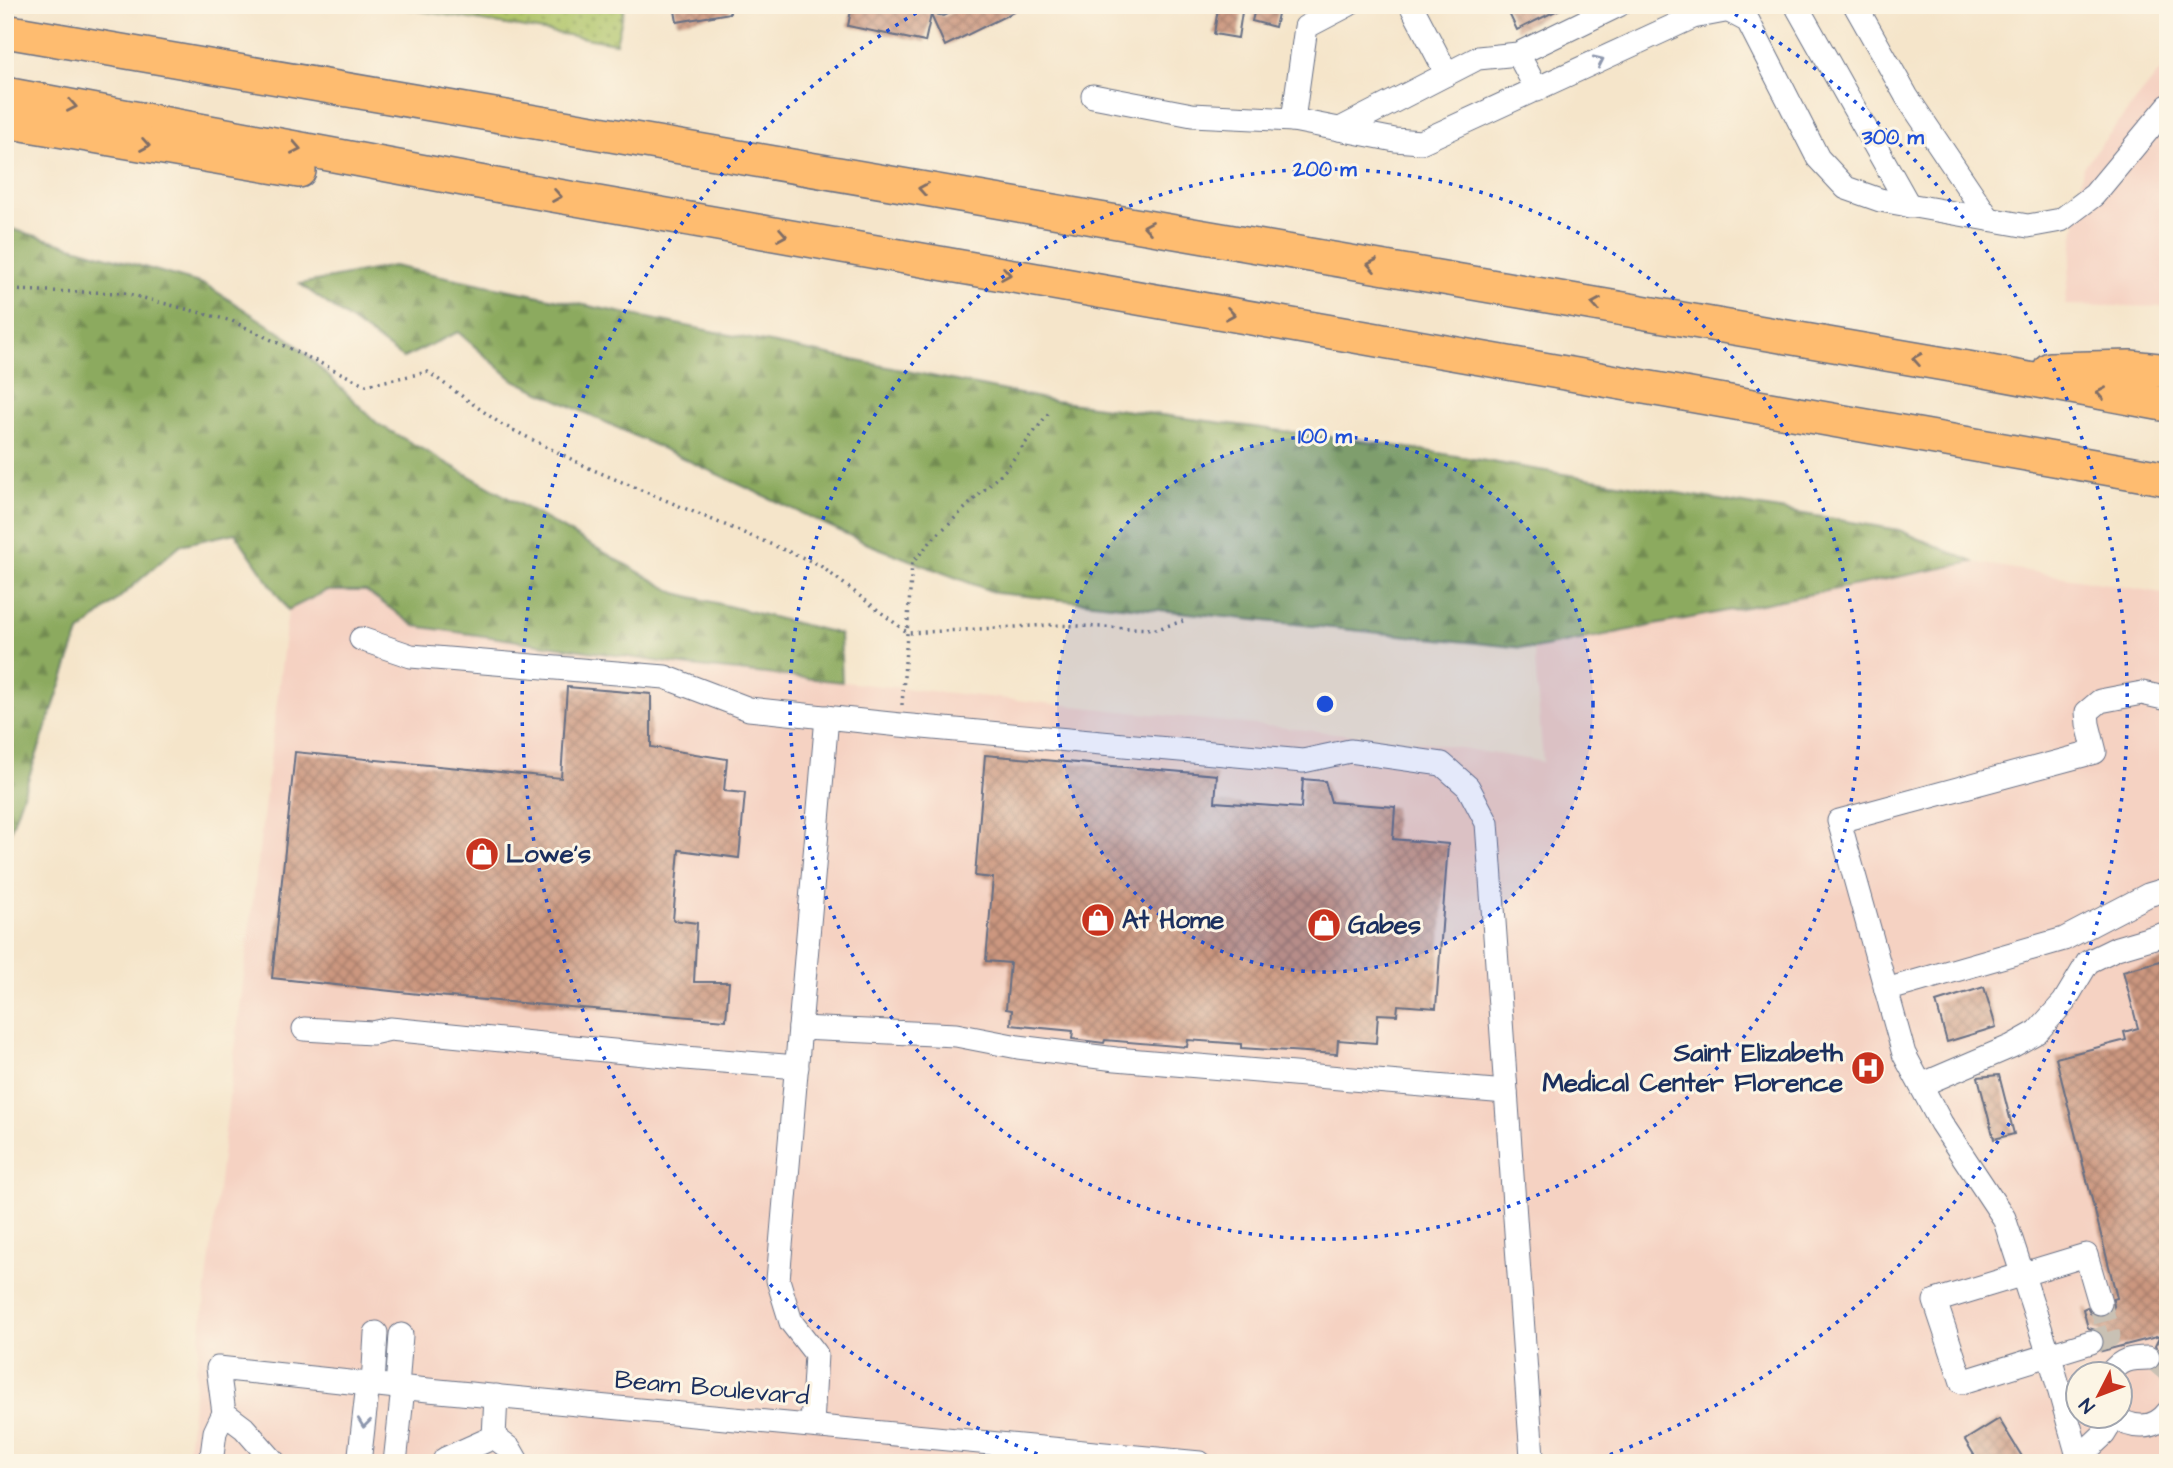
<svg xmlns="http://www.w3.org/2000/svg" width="2173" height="1468" viewBox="0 0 2173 1468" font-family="'Architects Daughter',sans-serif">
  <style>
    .built { fill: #f5d2c2; fill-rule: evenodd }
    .forest { fill: url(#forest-firs); stroke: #546c5e; stroke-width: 2 }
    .park { fill: url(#park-dots); stroke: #667a64; stroke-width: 2 }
    .building { fill: url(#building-cross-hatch) }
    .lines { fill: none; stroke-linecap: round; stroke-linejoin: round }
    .minor-tunnel { stroke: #c9c1b4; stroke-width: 23; stroke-dasharray: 23 11; stroke-linecap: butt }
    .minor-casing { stroke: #676f84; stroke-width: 25 }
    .highway-casing { stroke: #676f84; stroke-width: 36 }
    .path { stroke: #676f84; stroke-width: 3.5; stroke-dasharray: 2 5; stroke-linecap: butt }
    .minor { stroke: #fff; stroke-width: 23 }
    .highway { stroke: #febc70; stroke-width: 33 }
    .oneway { stroke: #8d97ae }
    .oneway2 { stroke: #816e66 }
    .ring { fill: none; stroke: #1d4ed8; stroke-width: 3.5; stroke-dasharray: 3.5 7 }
    .labels { text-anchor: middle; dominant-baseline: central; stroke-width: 6; stroke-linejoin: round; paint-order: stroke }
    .poi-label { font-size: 26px; font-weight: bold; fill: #1b2f5e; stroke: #fcf5e5; text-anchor: start }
    .street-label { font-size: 26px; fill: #1b2f5e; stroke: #fcf5e5 }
    .centre { fill: #1d4ed8; stroke: #fcf5e5; stroke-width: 3.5 }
    .ring-label { font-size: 21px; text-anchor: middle; font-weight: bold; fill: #1d4ed8; stroke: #fcf5e5; stroke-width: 6; stroke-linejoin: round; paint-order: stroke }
  </style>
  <defs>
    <pattern id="forest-firs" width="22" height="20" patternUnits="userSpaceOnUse" patternTransform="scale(1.75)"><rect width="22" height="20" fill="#8caa5e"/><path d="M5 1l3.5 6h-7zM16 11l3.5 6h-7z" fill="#728b51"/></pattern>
    <pattern id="park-dots" width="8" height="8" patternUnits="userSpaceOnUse" patternTransform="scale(1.75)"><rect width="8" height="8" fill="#b0c56a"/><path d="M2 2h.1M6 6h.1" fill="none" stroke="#8ea05a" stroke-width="1.8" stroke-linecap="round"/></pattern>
    <pattern id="building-cross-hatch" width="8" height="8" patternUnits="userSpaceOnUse" patternTransform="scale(1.75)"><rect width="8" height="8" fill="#cc977f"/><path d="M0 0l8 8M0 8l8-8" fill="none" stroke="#a57c6b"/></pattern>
  </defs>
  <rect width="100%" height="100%" fill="#fcf5e5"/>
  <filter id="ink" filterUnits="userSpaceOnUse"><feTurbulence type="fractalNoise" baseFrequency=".0143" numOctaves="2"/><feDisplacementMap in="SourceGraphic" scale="14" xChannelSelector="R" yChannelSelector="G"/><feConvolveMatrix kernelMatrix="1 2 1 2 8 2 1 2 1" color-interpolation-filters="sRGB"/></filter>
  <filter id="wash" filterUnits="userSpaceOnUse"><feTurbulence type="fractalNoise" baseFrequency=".00686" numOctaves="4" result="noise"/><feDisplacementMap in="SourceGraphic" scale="28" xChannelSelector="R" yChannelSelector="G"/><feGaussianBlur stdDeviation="1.57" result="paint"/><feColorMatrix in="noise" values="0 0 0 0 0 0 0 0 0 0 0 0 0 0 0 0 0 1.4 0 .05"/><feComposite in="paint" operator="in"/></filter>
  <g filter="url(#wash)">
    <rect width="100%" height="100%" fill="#f5e5ca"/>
    <g class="built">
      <path d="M 2168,61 L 2168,307 L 2065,305 L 2083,167 Z"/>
      <path d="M 1973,562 L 2168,594 L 2168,1463 L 187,1463 L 197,1363 L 288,610 L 326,591 L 366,591 L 415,626 L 690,666 L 1431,743 L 1543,762 L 1534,649 ZM 2078,1374 L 2120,1374 L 2120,1416 L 2078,1416 Z"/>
    </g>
    <g class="forest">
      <path d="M 5,227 L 206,285 L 290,339 L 378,424 L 676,593 L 840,634 L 842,682 L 690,666 L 415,626 L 366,591 L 326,591 L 288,610 L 235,533 L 180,545 L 79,633 L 5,846 Z"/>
      <path d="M 393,266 L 1054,401 L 1384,444 L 1899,530 L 1973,562 L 1534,649 L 996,593 L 868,544 L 512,379 L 458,332 L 403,358 L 300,284 Z"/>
    </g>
    <path class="park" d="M 385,5 L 625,5 L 616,43 Z"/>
    <g id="blocks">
      <g class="building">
        <path d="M 674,5 L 730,5 L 730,13 L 677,22 Z"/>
        <path d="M 852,5 L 893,5 L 944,16 L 967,5 L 1028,5 L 945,46 L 931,15 L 925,42 L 848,26 Z"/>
        <path d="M 1256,5 L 1280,5 L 1275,27 L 1252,21 Z"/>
        <path d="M 1505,5 L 1568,5 L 1517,30 Z"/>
        <path d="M 1218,8 L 1242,12 L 1238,38 L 1214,34 Z"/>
        <path d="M 567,687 L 651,694 L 651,747 L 727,759 L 724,791 L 745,793 L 739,858 L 679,850 L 673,920 L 697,923 L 694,982 L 729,982 L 726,1020 L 437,996 L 272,978 L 295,752 L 561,778 Z"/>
        <path d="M 985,755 L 1217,775 L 1215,802 L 1301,808 L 1303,779 L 1325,781 L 1331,802 L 1395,807 L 1393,839 L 1448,844 L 1436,1008 L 1398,1005 L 1397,1015 L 1378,1014 L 1376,1043 L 1338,1040 L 1337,1054 L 1241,1048 L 1241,1044 L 1188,1040 L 1187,1047 L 1105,1040 L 1104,1043 L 1072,1039 L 1073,1031 L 1011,1025 L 1012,1010 L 1006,1009 L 1010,963 L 986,961 L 993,878 L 975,876 Z"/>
        <path d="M 2168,959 L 2168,1379 L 2154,1370 L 2160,1365 L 2162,1359 L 2160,1351 L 2155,1346 L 2160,1336 L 2102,1351 L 2105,1344 L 2104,1337 L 2100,1331 L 2088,1328 L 2083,1309 L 2087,1307 L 2090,1313 L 2096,1316 L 2105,1316 L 2111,1312 L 2114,1306 L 2113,1299 L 2117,1298 L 2056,1058 L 2126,1040 L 2124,1032 L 2138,1028 L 2123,971 Z"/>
        <path d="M 1984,987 L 1996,1027 L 1947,1042 L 1936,1002 Z"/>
        <path d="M 1999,1075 L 2014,1134 L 1994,1139 L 1978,1077 Z"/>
        <path d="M 1999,1419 L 2026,1463 L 1979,1463 L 1965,1440 Z"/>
      </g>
    </g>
  </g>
  <g filter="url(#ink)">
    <use href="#blocks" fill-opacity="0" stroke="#676f84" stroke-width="2"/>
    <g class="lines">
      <g class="minor-tunnel">
        <path d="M 2091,1342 L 2109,1336 L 2100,1303"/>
        <path d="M 2148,1358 L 2155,1360 L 2168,1371"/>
      </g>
      <g class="minor-casing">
        <g id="minor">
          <path d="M 1411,5 L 1447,74"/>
          <path d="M 1718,5 L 1748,21 L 1818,158 L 1846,188 L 1880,200 L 2028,226 L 2061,220 L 2094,195 L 2168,106"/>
          <path d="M 1796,5 L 1909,206"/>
          <path d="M 1855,5 L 1907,97 L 1989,219"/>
          <path d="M 1518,54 L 1537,90"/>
          <path d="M 1093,96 L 1192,115 L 1293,120 L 1395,140 L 1421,142 L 1693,17 L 1725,11 L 1738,5"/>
          <path d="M 1293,120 L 1306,27 L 1348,5"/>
          <path d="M 1340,129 L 1478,58 L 1518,54 L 1619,5"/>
          <path d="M 361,639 L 411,656 L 665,677 L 749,709 L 900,725 L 1303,761 L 1350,751 L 1442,764 L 1468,787 L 1487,823 L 1532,1457 L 1528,1463"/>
          <path d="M 1886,990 L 2064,939 L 2148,895 L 2168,889"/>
          <path d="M 800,1028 L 956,1035 L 1018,1047 L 1116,1059 L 1506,1092"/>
          <path d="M 304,1029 L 372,1033 L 390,1029 L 685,1058 L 797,1067"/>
          <path d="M 1921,1085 L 2012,1046 L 2037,1032 L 2064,1002 L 2088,962 L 2117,948 L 2168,933"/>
          <path d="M 2091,1342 L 1962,1382 L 1935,1301 L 2086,1255 L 2100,1303"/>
          <path d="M 2110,1374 C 2121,1359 2131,1358 2148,1358"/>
          <path d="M 373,1385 L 376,1333"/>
          <path d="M 397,1387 L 401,1335"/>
          <path d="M 224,1413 L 244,1428 L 275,1463"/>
          <path d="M 2114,1416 C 2131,1429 2154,1431 2168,1412"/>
          <path d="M 812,1425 L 816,1354 L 791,1322 L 778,1280 L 827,717"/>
          <path d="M 494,1437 L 510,1449 L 518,1463"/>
          <path d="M 211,1463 L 215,1432 L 224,1413 L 218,1368 L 397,1387 L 1200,1463"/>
          <path d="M 359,1463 L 368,1384"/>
          <path d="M 395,1463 L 403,1388"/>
          <path d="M 443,1463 L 445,1459 L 494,1437 L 496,1396"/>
          <path d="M 2073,1463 L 2104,1434 L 2115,1416"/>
          <path d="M 2080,1463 L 2052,1364 L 2004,1218 L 1941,1123 L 1904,1054 L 1839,821 L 2095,752 L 2088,724 L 2087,712 L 2100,701 L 2142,693 L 2168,699"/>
        </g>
      </g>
      <g class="highway-casing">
        <g id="highway">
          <path d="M 5,31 L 1985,371 L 2168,405"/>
          <path d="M 5,94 L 490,184 L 2168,479"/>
          <path d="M 5,121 L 299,171"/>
          <path d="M 2050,369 L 2130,367 L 2168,371"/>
        </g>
      </g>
      <g class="path">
        <path d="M 5,290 L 124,293 L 232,321 L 366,385 L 428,372 L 501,424 L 591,469 L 818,564 L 908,633 L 1050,625 L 1157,629 L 1183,621"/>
        <path d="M 902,705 L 912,563 L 935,537 L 1005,470 L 1051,410"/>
      </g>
      <use href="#minor" class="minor"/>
      <use href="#highway" class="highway"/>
    </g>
    <defs><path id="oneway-chevron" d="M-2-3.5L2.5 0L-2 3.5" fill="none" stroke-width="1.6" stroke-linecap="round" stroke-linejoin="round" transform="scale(1.75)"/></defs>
    <g class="oneway">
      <use href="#oneway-chevron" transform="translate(1599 61) rotate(-25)"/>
      <use href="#oneway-chevron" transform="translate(364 1423) rotate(97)"/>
    </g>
    <g class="oneway2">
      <use href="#oneway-chevron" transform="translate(72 106) rotate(11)"/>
      <use href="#oneway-chevron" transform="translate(145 145) rotate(10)"/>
      <use href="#oneway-chevron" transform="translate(296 148) rotate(11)"/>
      <use href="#oneway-chevron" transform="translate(923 189) rotate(-170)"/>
      <use href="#oneway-chevron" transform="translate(557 196) rotate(10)"/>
      <use href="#oneway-chevron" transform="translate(1148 227) rotate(-170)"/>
      <use href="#oneway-chevron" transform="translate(782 235) rotate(10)"/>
      <use href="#oneway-chevron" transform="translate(1372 265) rotate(-170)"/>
      <use href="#oneway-chevron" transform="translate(1006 274) rotate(10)"/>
      <use href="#oneway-chevron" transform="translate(1596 304) rotate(-170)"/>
      <use href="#oneway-chevron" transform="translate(1230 314) rotate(10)"/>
      <use href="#oneway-chevron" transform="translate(1917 359) rotate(-170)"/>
      <use href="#oneway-chevron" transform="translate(2101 393) rotate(-169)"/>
    </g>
  </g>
  <circle cx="1325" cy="704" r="268" fill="#1d4ed8" fill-opacity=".12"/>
  <g class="ring">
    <circle cx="1325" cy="704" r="268"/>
    <circle cx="1325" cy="704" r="535"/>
    <path d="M1057 1461A803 803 0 0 1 923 9M1726 9A803 803 0 0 1 1593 1461"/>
  </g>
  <defs>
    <g id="shop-disc" transform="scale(1.75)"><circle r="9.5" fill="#c8321e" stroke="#fcf5e5"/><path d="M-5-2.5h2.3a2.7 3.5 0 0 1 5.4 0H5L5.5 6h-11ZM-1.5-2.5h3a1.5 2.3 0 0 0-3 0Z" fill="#fff"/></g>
    <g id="hospital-disc" transform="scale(1.75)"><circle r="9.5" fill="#c8321e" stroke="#fcf5e5"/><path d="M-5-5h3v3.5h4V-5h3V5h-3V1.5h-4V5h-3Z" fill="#fff"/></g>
  </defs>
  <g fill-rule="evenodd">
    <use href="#shop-disc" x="482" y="854"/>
    <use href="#shop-disc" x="1098" y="920"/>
    <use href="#shop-disc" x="1324" y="925"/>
    <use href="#hospital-disc" x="1868" y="1068"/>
  </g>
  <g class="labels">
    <g class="poi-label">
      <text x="506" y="854">Lowe's</text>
      <text x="1122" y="920">At Home</text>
      <text x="1348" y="925">Gabes</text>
      <text x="1843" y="1053" text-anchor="end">Saint Elizabeth<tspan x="1843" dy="30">Medical Center Florence</tspan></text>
    </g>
    <g class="street-label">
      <text transform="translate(712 1388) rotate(5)">Beam Boulevard</text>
    </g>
  </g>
  <circle cx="1325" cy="704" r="10" class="centre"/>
  <g class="ring-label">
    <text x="1893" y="144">300 m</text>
    <text x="1325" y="176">200 m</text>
    <text x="1325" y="443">100 m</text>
  </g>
  <rect width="2173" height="1468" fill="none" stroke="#fcf5e5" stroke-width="28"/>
  <g transform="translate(2099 1395) rotate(228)"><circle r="33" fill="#fcf5e5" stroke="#a2a6af" stroke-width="2"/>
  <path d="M0-5L12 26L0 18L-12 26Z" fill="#c8321e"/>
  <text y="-10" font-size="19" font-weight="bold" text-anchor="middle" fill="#1b2f5e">N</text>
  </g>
</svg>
